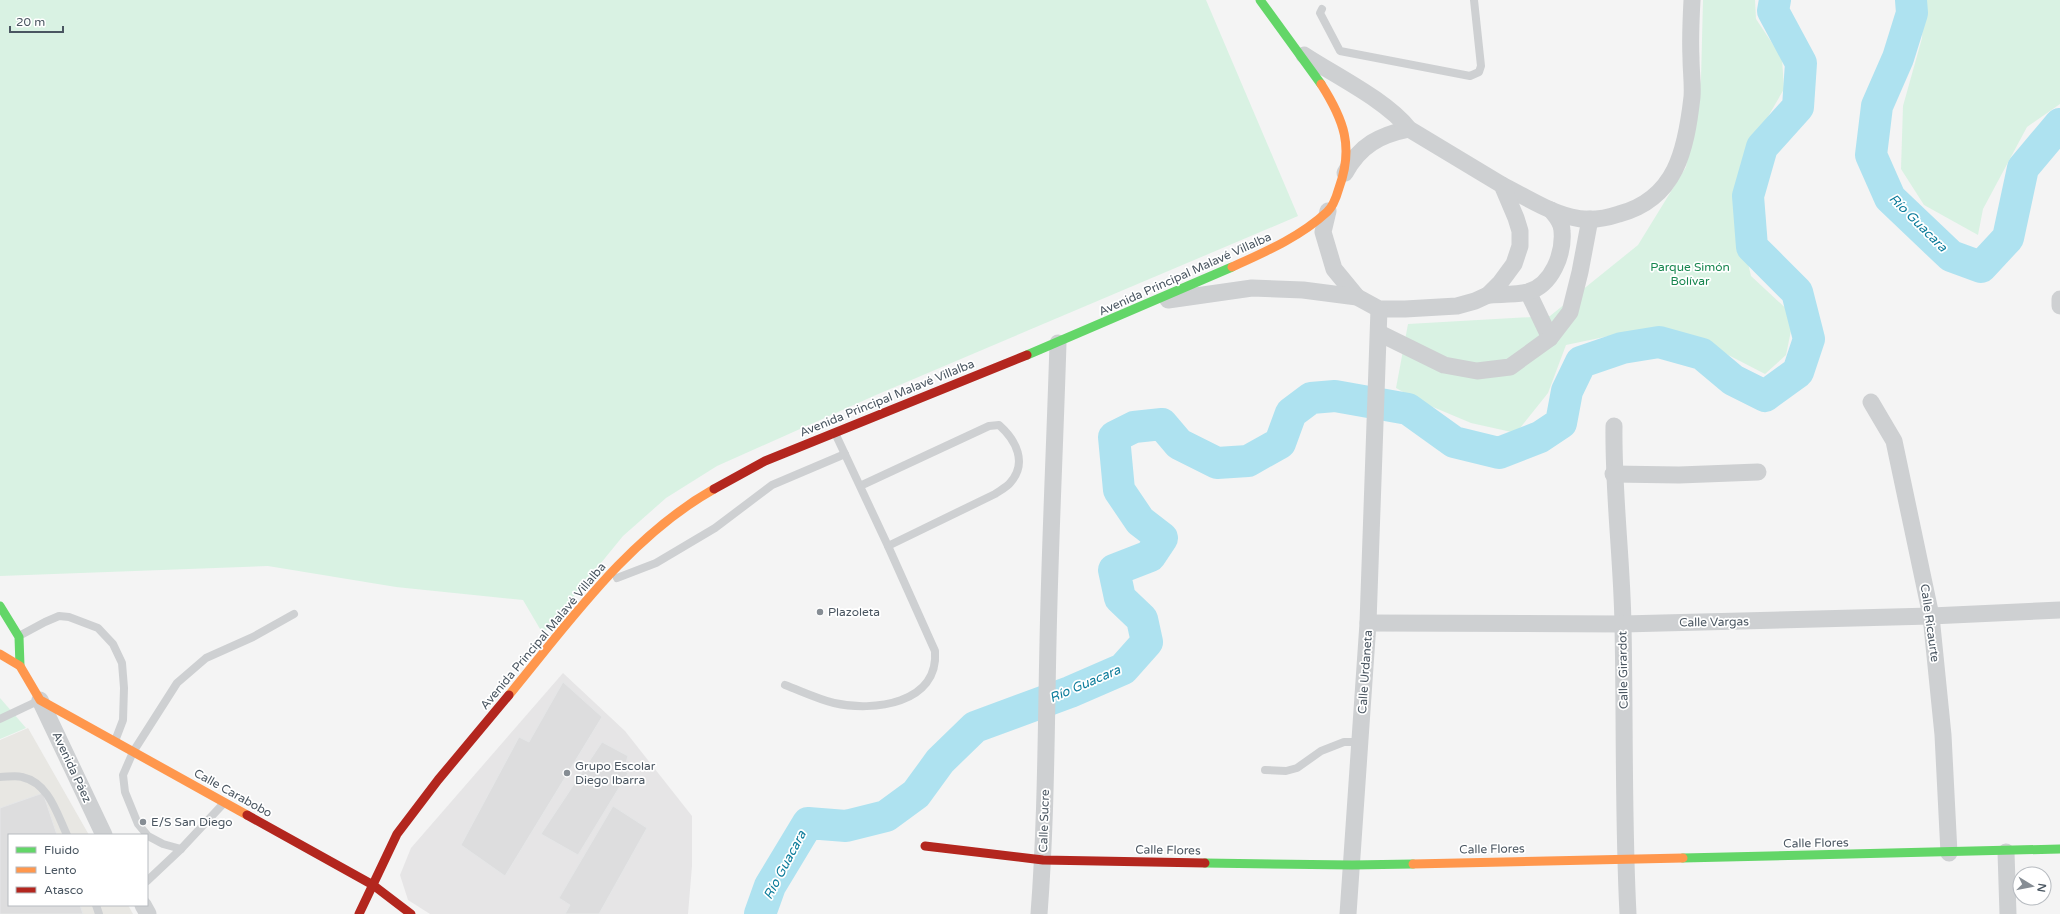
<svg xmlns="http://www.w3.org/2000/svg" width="2060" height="914" viewBox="0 0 2060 914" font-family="'Varela Round',sans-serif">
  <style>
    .commercial { fill: #e8e7e3 }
    .education { fill: #e6e5e6 }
    .green { fill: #d9f2e3 }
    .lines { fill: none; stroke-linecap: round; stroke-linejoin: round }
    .river { stroke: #aee2f0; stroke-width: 32 }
    .building { fill: #ddddde; stroke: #e5e6e7 }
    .lane { stroke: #ced0d2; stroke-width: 8 }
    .street { stroke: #ced0d2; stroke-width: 17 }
    .fast { stroke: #63d668; stroke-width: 9 }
    .slow { stroke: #ff974d; stroke-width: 9 }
    .jam { stroke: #b3261e; stroke-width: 9 }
    .poi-dot { fill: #868d94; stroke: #fff; stroke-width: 1.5 }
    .labels { text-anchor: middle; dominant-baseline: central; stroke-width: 3.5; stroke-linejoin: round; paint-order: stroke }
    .park-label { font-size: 12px; fill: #17864f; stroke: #fff }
    .street-label { font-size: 12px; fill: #4a5661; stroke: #fff }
    .poi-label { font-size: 12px; fill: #4a5661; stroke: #fff; text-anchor: start }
    .water-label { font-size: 13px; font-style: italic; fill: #0c7c9b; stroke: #fff }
  </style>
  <rect width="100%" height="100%" fill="#f4f4f4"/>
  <path class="commercial" d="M 28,728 L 89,835 L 9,835 L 9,905 L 128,905 L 133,914 L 0,914 L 0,740 Z"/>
  <path class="education" d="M 563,673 L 625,731 L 692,816 L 692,866 L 688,914 L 430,914 L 408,900 L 400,875 L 411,848 Z"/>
  <g class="green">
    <path d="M 0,0 L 1206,0 L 1298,216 L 876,395 L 717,466 L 666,498 L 623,536 L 543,634 L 523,600 L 396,587 L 268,566 L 0,576 Z"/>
    <path d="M 1703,0 L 1755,0 L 1756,19 L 1782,58 L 1784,89 L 1741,163 L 1733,199 L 1751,276 L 1794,316 L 1786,355 L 1765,374 L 1705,343 L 1664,328 L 1609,336 L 1566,345 L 1548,393 L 1516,433 L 1471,423 L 1421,402 L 1396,388 L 1408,324 L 1550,316 L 1638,245 L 1686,167 L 1701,79 Z"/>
    <path d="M 1924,0 L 2060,0 L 2060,104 L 2027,127 L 1983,209 L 1978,235 L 1924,205 L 1901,169 L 1903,106 L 1922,38 Z"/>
    <path d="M 0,698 L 26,728 L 0,739 Z"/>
  </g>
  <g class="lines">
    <g class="river">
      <path d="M 1911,0 L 1912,13 L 1898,58 L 1877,106 L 1871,155 L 1890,198 L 1951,256 L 1981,267 L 2008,238 L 2023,168 L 2060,124"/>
      <path d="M 760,914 L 770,886 L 808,823 L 846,826 L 886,816 L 916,794 L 940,761 L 975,727 L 1070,692 L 1123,669 L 1147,642 L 1142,619 L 1120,598 L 1114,570 L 1150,556 L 1162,538 L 1140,521 L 1119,490 L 1114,437 L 1134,427 L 1162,424 L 1179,444 L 1217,463 L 1248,461 L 1280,443 L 1291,413 L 1311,398 L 1335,396 L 1408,409 L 1454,442 L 1499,453 L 1540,437 L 1561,423 L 1567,391 L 1581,362 L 1622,348 L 1659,342 L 1702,354 L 1733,380 L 1765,396 L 1798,372 L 1809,339 L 1797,292 L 1752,247 L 1748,196 L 1762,147 L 1798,107 L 1801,63 L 1773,11 L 1775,0"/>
    </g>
  </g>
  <g class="building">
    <path d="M 563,682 L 602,717 L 505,876 L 461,845 L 519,737 L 529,742 Z"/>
    <path d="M 602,742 L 628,756 L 624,770 L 628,773 L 578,855 L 541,834 Z"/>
    <path d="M 43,793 L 57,835 L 9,835 L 9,905 L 80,905 L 83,914 L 0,914 L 0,808 Z"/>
    <path d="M 613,806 L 647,828 L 599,914 L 565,914 L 570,905 L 559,898 Z"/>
  </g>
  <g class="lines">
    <g class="lane">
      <path d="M 1322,9 L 1320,13 L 1340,51 L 1470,76 L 1479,72 L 1481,66 L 1474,0"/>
      <path d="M 835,433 L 888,546 L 995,494 C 999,491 1007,487 1010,483 C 1028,463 1016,440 999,425 L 989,426 L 860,486"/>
      <path d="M 617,578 L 656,563 L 715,528 L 772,485 L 845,454"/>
      <path d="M 19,636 L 45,622 L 59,616 L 69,617 L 98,628 L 113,644 L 122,663 L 124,688 L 123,720 L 115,741"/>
      <path d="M 785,685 C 801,691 818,699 834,703 C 873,712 939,704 935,651 L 888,546"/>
      <path d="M 0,719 L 40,700"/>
      <path d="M 1265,770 L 1286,771 L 1297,768 L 1321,751 L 1344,742 L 1360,742"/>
      <path d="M 0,777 C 7,777 16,775 22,777 C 49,783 57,814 67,835"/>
      <path d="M 181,849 L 163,844 L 148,836 L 138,824 L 125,792 L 123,775 L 133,752 L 177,683 L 206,658 L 253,637 L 294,614"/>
      <path d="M 147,881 L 181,849 L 223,804"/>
      <path d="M 96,905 L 99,914"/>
    </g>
    <g class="street">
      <path d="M 1345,173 C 1360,145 1380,135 1409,129"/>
      <path d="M 1502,185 C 1524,196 1547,211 1571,217 C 1586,221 1604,219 1619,214 C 1676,199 1686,150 1692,97 C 1693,85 1691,71 1691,58 C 1690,38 1691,19 1692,0"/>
      <path d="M 1328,211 L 1323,232 L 1334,269 L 1357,297"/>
      <path d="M 1528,292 L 1550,338"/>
      <path d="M 1488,295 C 1501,294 1516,295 1528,292 C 1552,285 1564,254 1562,231 C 1562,222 1556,216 1551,210"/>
      <path d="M 2060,299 L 2060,306"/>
      <path d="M 1168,300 L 1252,288 L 1303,290 L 1357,297 L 1379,309 L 1405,309 L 1457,306 L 1475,301 L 1488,295 L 1500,283 L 1514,264 L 1520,246 L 1520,231 L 1516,218 L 1502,185 L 1409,129 C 1386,100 1336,76 1304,55"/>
      <path d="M 1379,333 L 1444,365 L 1477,371 L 1510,367 L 1550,338 L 1570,312 L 1580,272 L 1590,219"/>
      <path d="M 1871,402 L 1894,441 L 1931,616 L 1943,735 L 1949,853"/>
      <path d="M 1614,426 C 1613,493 1622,559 1623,626 C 1625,722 1623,818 1628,914"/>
      <path d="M 1613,474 L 1679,475 L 1758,472"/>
      <path d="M 1368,623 L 1623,624 L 1931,616 L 2060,610"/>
      <path d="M 40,700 L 104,835"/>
      <path d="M 2006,852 L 2008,914"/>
      <path d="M 143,905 L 148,914"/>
      <path d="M 1039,914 C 1046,823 1046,733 1048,642 C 1050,542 1055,442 1058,343"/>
      <path d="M 1348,914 L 1368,623 L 1379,309"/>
    </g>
    <g class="fast">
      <path d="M 1260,0 L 1321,84"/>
      <path d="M 1027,355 L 1232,267"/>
      <path d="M 0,606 L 19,637 L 20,666"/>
      <path d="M 1683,858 L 2060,849"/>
      <path d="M 1205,863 L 1352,865 L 1413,864"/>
    </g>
    <g class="slow">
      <path d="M 1232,267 C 1265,252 1300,237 1327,212 C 1333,207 1337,195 1339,188 C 1354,147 1344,120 1321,84"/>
      <path d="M 0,654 L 20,666 L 40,700 L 247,815"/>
      <path d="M 509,695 C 570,621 629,537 714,489"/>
      <path d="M 1413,864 L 1683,858"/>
    </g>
    <g class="jam">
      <path d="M 714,489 L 765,461 L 1027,355"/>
      <path d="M 247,815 L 373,885 L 411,914"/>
      <path d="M 925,846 L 1043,860 L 1205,863"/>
      <path d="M 359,914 L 397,834 L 438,780 L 509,695"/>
    </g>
  </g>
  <g class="poi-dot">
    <circle cx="820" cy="612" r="4"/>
    <circle cx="567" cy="773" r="4"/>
    <circle cx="143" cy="822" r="4"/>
  </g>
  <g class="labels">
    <g class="park-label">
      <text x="1690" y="267">Parque Simón<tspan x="1690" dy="14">Bolívar</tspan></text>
    </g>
    <g class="street-label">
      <text transform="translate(1185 274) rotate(-24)">Avenida Principal Malavé Villalba</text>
      <text transform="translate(887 398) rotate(-22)">Avenida Principal Malavé Villalba</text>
      <text transform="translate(1714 622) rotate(-1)">Calle Vargas</text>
      <text transform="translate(1930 623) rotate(82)">Calle Ricaurte</text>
      <text transform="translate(543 636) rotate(-50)">Avenida Principal Malavé Villalba</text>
      <text transform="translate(1623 670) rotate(-91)">Calle Girardot</text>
      <text transform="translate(1365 672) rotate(-86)">Calle Urdaneta</text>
      <text transform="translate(72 767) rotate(65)">Avenida Páez</text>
      <text transform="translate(233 793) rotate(29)">Calle Carabobo</text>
      <text transform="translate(1044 821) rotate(-88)">Calle Sucre</text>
      <text transform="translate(1816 843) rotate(-1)">Calle Flores</text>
      <text transform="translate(1492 849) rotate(-1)">Calle Flores</text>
      <text transform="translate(1168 850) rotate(1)">Calle Flores</text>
    </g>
    <g class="poi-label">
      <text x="828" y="612">Plazoleta</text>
      <text x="575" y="766">Grupo Escolar<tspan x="575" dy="14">Diego Ibarra</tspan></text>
      <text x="151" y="822">E/S San Diego</text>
    </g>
    <g class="water-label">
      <text transform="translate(1918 223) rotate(45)">Río Guacara</text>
      <text transform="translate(1085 684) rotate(-23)">Río Guacara</text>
      <text transform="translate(785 865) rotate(-62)">Río Guacara</text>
    </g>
  </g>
  <rect x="8" y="834" width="140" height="72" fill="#ffffff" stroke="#b7bbc0"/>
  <rect x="16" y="847" width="20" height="6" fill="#63d668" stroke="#b7bbc0"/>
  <text x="44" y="854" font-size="12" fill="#4a5661">Fluido</text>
  <rect x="16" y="867" width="20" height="6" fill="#ff974d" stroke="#b7bbc0"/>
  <text x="44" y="874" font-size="12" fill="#4a5661">Lento</text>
  <rect x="16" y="887" width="20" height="6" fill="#b3261e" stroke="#b7bbc0"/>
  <text x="44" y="894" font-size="12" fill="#4a5661">Atasco</text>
  <g transform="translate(2032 886) rotate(100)"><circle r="19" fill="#ffffff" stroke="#b7bbc0"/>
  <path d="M0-3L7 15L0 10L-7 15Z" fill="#868d94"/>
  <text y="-6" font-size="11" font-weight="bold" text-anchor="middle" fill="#4a5661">N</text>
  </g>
  <path d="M10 26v6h53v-6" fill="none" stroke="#4a5661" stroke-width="2"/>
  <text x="16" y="26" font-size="12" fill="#4a5661" stroke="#ffffff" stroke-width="3" paint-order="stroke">20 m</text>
</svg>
